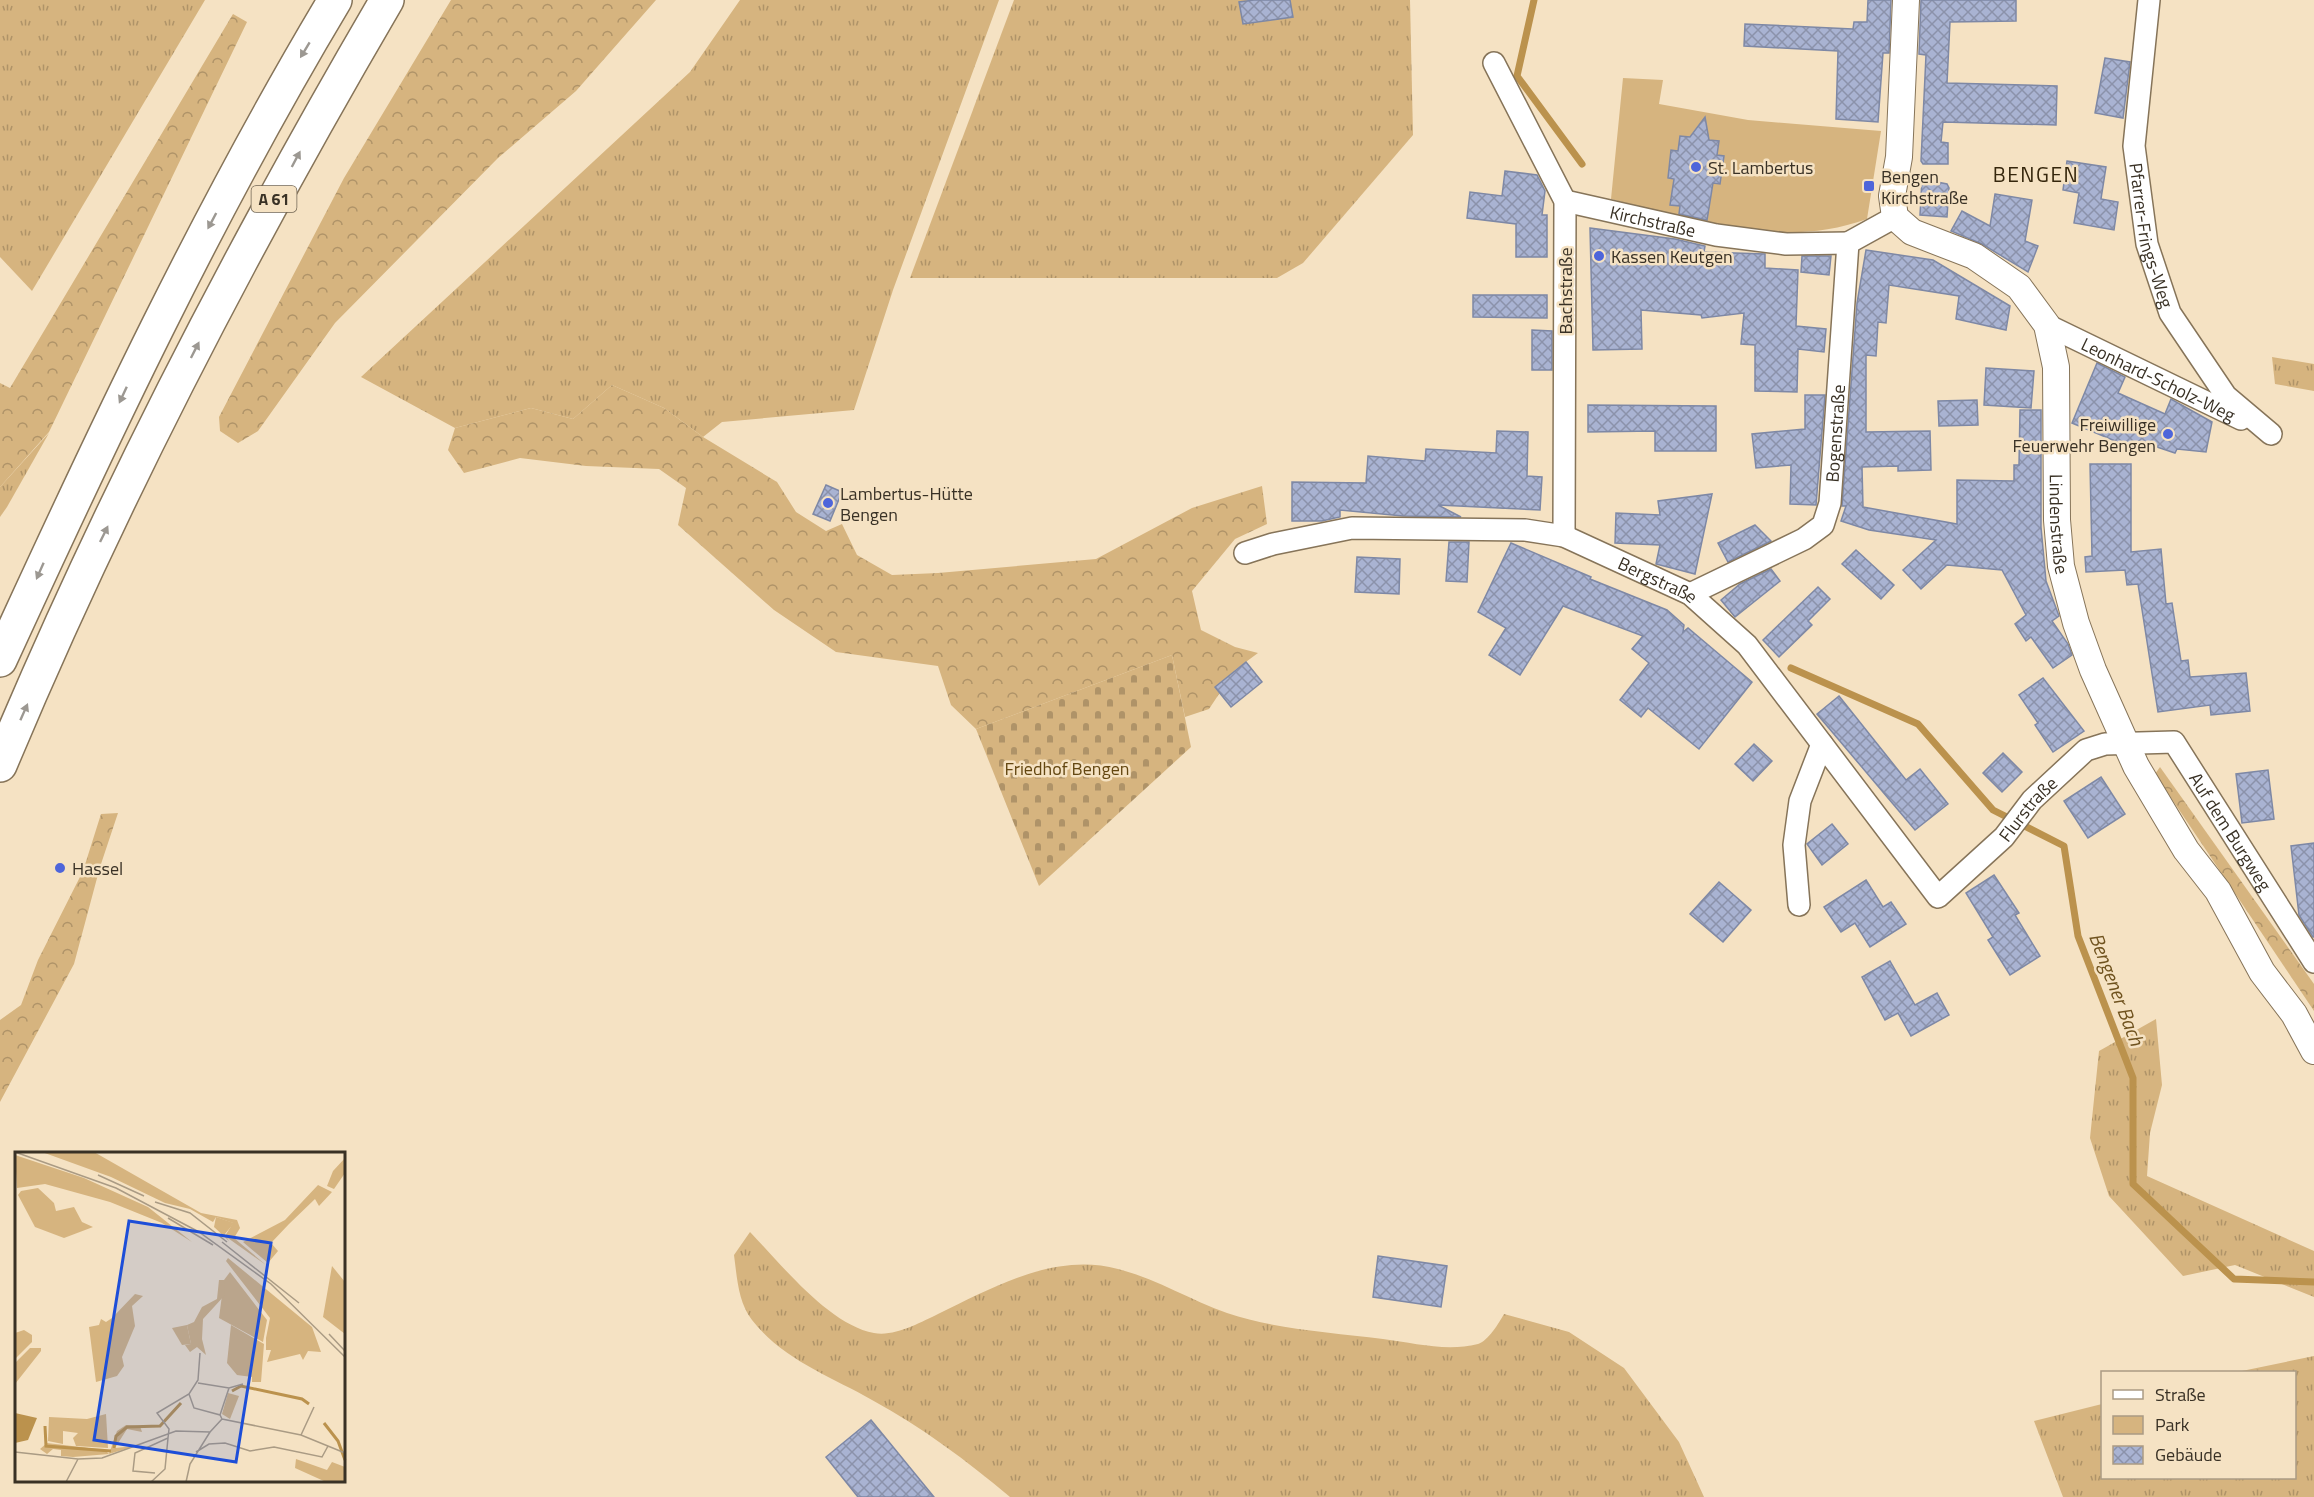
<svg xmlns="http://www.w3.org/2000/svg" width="2314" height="1497" viewBox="0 0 2314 1497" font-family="'Titillium Web',sans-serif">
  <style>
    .grass { fill: url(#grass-tufts) }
    .forest { fill: url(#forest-crowns) }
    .cemetery { fill: url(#cemetery-stones) }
    .green { fill: #d6b47f }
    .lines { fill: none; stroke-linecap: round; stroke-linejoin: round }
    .stream { stroke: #bb924d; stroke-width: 7 }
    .building { fill: url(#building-cross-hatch); stroke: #7e88a5; stroke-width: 1.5 }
    .minor-casing { stroke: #867459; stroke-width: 24 }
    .tertiary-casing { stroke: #867459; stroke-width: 28 }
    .motorway-casing { stroke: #867459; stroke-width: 36 }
    .minor { stroke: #fff; stroke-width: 21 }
    .tertiary { stroke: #fff; stroke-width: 26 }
    .motorway { stroke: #fff; stroke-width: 33 }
    .oneway { fill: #9c9892 }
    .poi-dot { fill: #4e65da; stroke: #f5e2c3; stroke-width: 2 }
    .labels { text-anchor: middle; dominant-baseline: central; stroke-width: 5; stroke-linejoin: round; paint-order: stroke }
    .shield { fill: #f5e2c3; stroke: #716654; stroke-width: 1.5 }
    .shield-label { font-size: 16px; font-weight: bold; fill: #393125 }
    .poi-label { font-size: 18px; fill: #393125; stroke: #f5e2c3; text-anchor: start }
    .street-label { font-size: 18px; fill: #393125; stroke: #f5e2c3 }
    .park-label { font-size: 18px; fill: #634610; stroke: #f5e2c3 }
    .water-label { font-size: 20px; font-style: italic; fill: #6f521e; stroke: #f5e2c3 }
    .quarter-label { font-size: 21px; letter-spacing: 1.5px; fill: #35260c; stroke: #f5e2c3 }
    .inset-river { fill: none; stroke: #bb924d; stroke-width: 3 }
    .inset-road { fill: none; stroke: #aa9b84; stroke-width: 1.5 }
    .view { fill: #1d4ed8; fill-opacity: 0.15; stroke: #1d4ed8; stroke-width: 3 }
    .inset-edge { fill: none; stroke: #393125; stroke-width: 3 }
  </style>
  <defs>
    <pattern id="grass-tufts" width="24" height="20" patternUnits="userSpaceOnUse" patternTransform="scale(1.5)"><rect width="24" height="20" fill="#d6b47f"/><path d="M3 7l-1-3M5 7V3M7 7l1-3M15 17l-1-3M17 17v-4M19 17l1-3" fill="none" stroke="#af9368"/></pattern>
    <pattern id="forest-crowns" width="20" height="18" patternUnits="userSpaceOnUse" patternTransform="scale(1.5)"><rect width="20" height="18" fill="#d6b47f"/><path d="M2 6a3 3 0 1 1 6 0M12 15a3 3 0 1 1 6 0" fill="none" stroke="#af9368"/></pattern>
    <pattern id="cemetery-stones" width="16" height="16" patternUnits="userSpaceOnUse" patternTransform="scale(1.5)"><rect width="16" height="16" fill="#d6b47f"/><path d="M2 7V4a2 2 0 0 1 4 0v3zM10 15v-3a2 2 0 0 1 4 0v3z" fill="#af9368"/></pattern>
    <pattern id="building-cross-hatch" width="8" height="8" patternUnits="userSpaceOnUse" patternTransform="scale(1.5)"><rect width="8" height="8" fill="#a9b3d2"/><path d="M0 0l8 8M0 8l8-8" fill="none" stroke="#8b92aa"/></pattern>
  </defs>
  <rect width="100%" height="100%" fill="#f5e2c3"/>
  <g class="grass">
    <path d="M 0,0 L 205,0 L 32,291 L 0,257 Z"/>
    <path d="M 740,0 L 999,0 L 893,290 L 854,410 L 722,422 L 703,437 L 664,408 L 612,385 L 573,419 L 531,408 L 455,428 L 361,377 L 690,72 Z"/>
    <path d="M 1014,0 L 1410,0 L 1413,135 L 1303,263 L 1277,278 L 910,278 Z"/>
    <path d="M 2272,357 L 2314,364 L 2314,391 L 2275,384 Z"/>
    <path d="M 49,433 L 7,507 L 0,517 L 0,487 Z"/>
    <path d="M 2156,1019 L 2162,1085 L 2150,1133 L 2147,1176 L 2314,1251 L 2314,1297 L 2235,1265 L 2183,1276 L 2109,1196 L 2090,1138 L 2099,1051 Z"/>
    <path d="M 750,1232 C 781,1264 829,1325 874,1333 C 895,1337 921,1322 938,1314 C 994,1287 1055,1252 1118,1269 C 1157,1279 1190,1300 1227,1313 C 1278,1330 1331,1332 1383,1339 C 1415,1343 1446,1352 1478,1344 C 1488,1341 1499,1323 1504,1314 L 1569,1332 L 1624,1368 L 1679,1442 L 1704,1497 L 1010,1497 C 967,1461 922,1427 872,1400 C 830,1376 783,1360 752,1320 C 738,1302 737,1277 734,1255 Z"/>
    <path d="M 2314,1356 L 2314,1497 L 2063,1497 L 2034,1421 L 2102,1404 L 2102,1478 L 2294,1478 L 2294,1372 L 2237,1372 Z"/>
  </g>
  <g class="forest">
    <path d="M 451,0 L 656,0 L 576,91 L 498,158 L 335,323 L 258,431 L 238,443 L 220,431 L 219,417 L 344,178 Z"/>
    <path d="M 233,14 L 247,22 L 49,432 L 0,487 L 0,383 L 10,388 Z"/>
    <path d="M 612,385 L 664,408 L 703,437 L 777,482 L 796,512 L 826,531 L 842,524 L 857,555 L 892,575 L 938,573 L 1096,559 L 1192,508 L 1262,486 L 1267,524 L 1235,539 L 1192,591 L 1201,630 L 1235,647 L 1258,653 L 1235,670 L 1209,709 L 1185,717 L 1172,655 L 976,729 L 951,705 L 938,666 L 836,652 L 774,610 L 678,525 L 686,488 L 659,469 L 586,466 L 520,458 L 464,473 L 448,450 L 455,428 L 531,408 L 573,419 Z"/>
    <path d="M 2160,767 L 2314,984 L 2314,1011 L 2155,774 Z"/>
    <path d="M 118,813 L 100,867 L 74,964 L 0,1102 L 0,1020 L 21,1005 L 38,960 L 83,871 L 101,814 Z"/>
  </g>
  <path class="cemetery" d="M 1172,655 L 1191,747 L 1039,886 L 976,729 Z"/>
  <path class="green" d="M 1623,78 L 1663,80 L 1659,104 L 1748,120 L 1881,131 L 1867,219 C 1782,250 1695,220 1611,199 Z"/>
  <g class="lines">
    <g class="stream">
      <path d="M 1534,0 L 1517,76 L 1582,164"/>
      <path d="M 1791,668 L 1918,724 L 1993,810 L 2064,846 L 2078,936 L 2133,1078 L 2133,1184 L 2234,1279 L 2314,1282"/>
    </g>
  </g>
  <g class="building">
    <path d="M 1254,0 L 1290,0 L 1293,17 L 1243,24 L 1239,2 Z"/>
    <path d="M 1868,0 L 1891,0 L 1889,53 L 1883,53 L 1878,122 L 1836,119 L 1838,51 L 1744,46 L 1745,24 L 1853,29 L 1854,22 L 1867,22 Z"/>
    <path d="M 1921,0 L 2016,0 L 2016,21 L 1950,22 L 1947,83 L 2057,86 L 2056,125 L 1943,122 L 1941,142 L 1948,143 L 1948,164 L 1923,164 L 1921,161 L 1926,55 L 1919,54 Z"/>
    <path d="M 2105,58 L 2130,62 L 2123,118 L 2095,113 Z"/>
    <path d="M 1705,117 L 1709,140 L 1719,141 L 1717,155 L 1724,156 L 1720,184 L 1713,183 L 1707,220 L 1679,214 L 1680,206 L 1670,205 L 1674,179 L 1668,178 L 1671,150 L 1678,151 L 1680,136 L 1690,137 Z"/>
    <path d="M 2067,161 L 2106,167 L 2101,199 L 2118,202 L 2114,230 L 2074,223 L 2079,193 L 2063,190 Z"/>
    <path d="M 1505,171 L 1537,175 L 1545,191 L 1542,215 L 1547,215 L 1547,257 L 1516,257 L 1516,224 L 1467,218 L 1470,192 L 1502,196 Z"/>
    <path d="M 1922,179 L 1947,184 L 1949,188 L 1947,217 L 1920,215 Z"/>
    <path d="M 1995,194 L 2032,200 L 2025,241 L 2038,246 L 2028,272 L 1982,244 L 1951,231 L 1962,211 L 1990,226 Z"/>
    <path d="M 1590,228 L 1675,239 L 1705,246 L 1704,252 L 1765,254 L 1765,268 L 1798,270 L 1796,326 L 1826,329 L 1824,352 L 1798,349 L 1797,392 L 1755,391 L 1755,345 L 1741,344 L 1744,313 L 1702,318 L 1701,315 L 1641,310 L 1642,349 L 1593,350 Z"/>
    <path d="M 1866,250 L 1933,260 L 2010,306 L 2006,330 L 1956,319 L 1959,296 L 1889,285 L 1886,323 L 1878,322 L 1876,356 L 1866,355 L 1866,432 L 1930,431 L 1931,470 L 1898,471 L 1898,466 L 1862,467 L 1863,507 L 1957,524 L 1957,480 L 2014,481 L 2014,465 L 2019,465 L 2020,410 L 2041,410 L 2041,527 L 2046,581 L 2059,616 L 2052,621 L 2068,644 L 2072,655 L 2053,668 L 2031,637 L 2026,641 L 2015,624 L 2026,615 L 2002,570 L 1947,565 L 1921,589 L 1903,570 L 1936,540 L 1869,530 L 1841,521 L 1846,506 L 1842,506 L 1857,303 Z"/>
    <path d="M 1802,256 L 1831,256 L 1829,275 L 1801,272 Z"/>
    <path d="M 1473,295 L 1547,295 L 1547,318 L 1473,317 Z"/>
    <path d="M 1532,330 L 1552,331 L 1552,370 L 1532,370 Z"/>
    <path d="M 2097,363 L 2125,377 L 2118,393 L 2165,414 L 2171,399 L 2212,422 L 2206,452 L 2177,449 L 2175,453 L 2154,446 L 2132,448 L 2072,423 Z"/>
    <path d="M 1986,368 L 2034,371 L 2031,408 L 1984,405 Z"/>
    <path d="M 1805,395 L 1825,395 L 1816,505 L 1790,504 L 1791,465 L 1756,468 L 1752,434 L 1805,429 Z"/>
    <path d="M 1977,400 L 1978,425 L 1939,426 L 1938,401 Z"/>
    <path d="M 1588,405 L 1716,406 L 1716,451 L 1655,451 L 1655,431 L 1588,432 Z"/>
    <path d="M 1497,431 L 1528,432 L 1527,476 L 1542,477 L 1540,510 L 1438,505 L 1461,517 L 1403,516 L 1340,510 L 1340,517 L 1322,521 L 1292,521 L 1292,482 L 1366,483 L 1368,456 L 1425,461 L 1426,449 L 1496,453 Z"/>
    <path d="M 2090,464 L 2131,464 L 2131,552 L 2161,549 L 2166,604 L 2172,603 L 2181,661 L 2188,660 L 2190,677 L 2246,673 L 2250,711 L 2211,715 L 2210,705 L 2158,712 L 2138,584 L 2127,585 L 2125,570 L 2086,572 L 2085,557 L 2092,556 Z"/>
    <path d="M 826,485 L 842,492 L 830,521 L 813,514 Z"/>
    <path d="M 1712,494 L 1695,574 L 1656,564 L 1660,545 L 1615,543 L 1616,513 L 1660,515 L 1658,501 Z"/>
    <path d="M 1755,525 L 1771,541 L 1728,562 L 1718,543 Z"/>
    <path d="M 1449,542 L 1469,542 L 1467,582 L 1446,581 Z"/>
    <path d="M 1511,543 L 1591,577 L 1590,579 L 1667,610 L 1684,625 L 1683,632 L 1688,628 L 1752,682 L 1699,749 L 1648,708 L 1641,717 L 1620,700 L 1649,663 L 1632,649 L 1643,636 L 1563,606 L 1520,675 L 1489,655 L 1506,628 L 1478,612 Z"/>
    <path d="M 1856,550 L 1894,585 L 1881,599 L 1842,564 Z"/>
    <path d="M 1357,557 L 1400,559 L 1399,594 L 1355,592 Z"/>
    <path d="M 1771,569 L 1780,581 L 1735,617 L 1721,600 L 1740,584 Z"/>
    <path d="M 1818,587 L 1830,599 L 1808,621 L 1812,625 L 1779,657 L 1763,640 Z"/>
    <path d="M 1246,662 L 1262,682 L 1231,707 L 1215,687 Z"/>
    <path d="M 2043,678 L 2084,731 L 2053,752 L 2035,725 L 2038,723 L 2019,695 Z"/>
    <path d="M 1839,696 L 1906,780 L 1920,769 L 1948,804 L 1915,830 L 1817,714 Z"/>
    <path d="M 1754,744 L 1772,761 L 1753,781 L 1735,764 Z"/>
    <path d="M 2003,753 L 2022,772 L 2002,792 L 1983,773 Z"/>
    <path d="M 2268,770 L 2274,819 L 2242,823 L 2236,774 Z"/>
    <path d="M 2101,777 L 2125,814 L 2088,838 L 2064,801 Z"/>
    <path d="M 1832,824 L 1848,844 L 1822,865 L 1807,844 Z"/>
    <path d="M 2314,843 L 2314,937 L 2313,937 L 2299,915 L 2291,846 Z"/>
    <path d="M 1994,875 L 2019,913 L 2015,915 L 2040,956 L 2010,975 L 1988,940 L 1993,937 L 1966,893 Z"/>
    <path d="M 1866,880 L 1883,907 L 1891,902 L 1906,924 L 1870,947 L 1855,923 L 1841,932 L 1824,907 Z"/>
    <path d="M 1719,882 L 1751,910 L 1723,942 L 1690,914 Z"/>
    <path d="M 1890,961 L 1915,1005 L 1937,993 L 1949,1015 L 1911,1036 L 1898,1013 L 1885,1020 L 1862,977 Z"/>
    <path d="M 1378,1256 L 1447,1266 L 1441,1307 L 1373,1297 Z"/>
    <path d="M 871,1420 L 934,1497 L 858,1497 L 826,1457 Z"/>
  </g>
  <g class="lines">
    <g class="minor-casing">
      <g id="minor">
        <path id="s1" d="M 2149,0 L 2134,146 L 2147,244 L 2170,313 L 2226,396 L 2271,434"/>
        <path d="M 1494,63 L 1565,201 L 1564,536"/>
        <path id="s2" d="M 1565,201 L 1716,235 L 1786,244 L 1848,243"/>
        <path id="s3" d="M 2047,325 L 2241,419"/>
        <path id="s4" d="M 1245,553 L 1273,544 L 1352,528 L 1525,530 L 1564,536 L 1690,594 L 1747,645 L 1938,897 L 2004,837 L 2032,800 L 2086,750 L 2105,744 L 2174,742 L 2314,962"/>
        <path id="s5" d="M 1690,594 L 1804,539 L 1823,525 L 1830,503 L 1848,243 L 1895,217"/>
        <path d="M 1799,905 L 1794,845 L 1800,801 L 1822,744"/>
      </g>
    </g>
    <g class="tertiary-casing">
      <g id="tertiary">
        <path id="s6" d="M 1906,0 L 1899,157 L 1892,196 L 1895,217 L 1912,232 L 1974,256 L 2019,287 L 2047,325 L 2056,367 L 2057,520 L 2061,566 L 2076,623 L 2093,670 L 2136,766 L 2186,850 L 2218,891 L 2262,972 L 2294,1014 L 2314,1051"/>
      </g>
    </g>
    <g class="motorway-casing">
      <g id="motorway">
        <path d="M 0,660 C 103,435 208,212 335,0"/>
        <path d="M 0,765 C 110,502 243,246 387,0"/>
      </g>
    </g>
    <use href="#minor" class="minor"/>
    <use href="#tertiary" class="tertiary"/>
    <use href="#motorway" class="motorway"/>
  </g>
  <defs><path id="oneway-solid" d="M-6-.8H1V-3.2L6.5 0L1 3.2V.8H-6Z" transform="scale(1.5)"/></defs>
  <g class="oneway">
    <use href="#oneway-solid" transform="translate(305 50) rotate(121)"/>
    <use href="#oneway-solid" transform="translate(296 159) rotate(-62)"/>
    <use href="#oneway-solid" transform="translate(212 221) rotate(118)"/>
    <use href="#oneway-solid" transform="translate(195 350) rotate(-63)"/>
    <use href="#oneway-solid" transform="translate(123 395) rotate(115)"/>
    <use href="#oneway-solid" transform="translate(104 534) rotate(-64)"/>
    <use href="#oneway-solid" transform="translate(40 571) rotate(114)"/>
    <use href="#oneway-solid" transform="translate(24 712) rotate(-66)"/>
  </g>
  <g class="poi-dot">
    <circle cx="1696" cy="167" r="6"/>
    <rect x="1863" y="180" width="12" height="12" rx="3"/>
    <circle cx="1599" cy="256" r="6"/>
    <circle cx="2168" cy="434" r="6"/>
    <circle cx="828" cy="503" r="6"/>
    <circle cx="60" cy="868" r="6"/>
  </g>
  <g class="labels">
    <rect class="shield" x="251.5" y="186" width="45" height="26" rx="4.5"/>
    <g class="shield-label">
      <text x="274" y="199">A 61</text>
    </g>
    <g class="poi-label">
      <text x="1708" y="167">St. Lambertus</text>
      <text x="1881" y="176">Bengen<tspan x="1881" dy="21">Kirchstraße</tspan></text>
      <text x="1611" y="256">Kassen Keutgen</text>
      <text x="2156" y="424" text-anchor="end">Freiwillige<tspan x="2156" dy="21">Feuerwehr Bengen</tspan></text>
      <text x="840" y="493">Lambertus-Hütte<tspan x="840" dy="21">Bengen</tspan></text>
      <text x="72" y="868">Hassel</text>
    </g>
    <g class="street-label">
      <text stroke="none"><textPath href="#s2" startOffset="90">Kirchstraße</textPath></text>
      <text stroke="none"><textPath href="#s1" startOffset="238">Pfarrer-Frings-Weg</textPath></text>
      <text transform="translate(1565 291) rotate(-90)">Bachstraße</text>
      <text stroke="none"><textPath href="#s3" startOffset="124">Leonhard-Scholz-Weg</textPath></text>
      <text stroke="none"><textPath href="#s5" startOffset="243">Bogenstraße</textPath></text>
      <text stroke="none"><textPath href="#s6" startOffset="609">Lindenstraße</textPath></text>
      <text stroke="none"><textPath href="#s4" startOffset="426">Bergstraße</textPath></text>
      <text stroke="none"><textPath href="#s4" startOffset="980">Flurstraße</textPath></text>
      <text stroke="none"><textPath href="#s4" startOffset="1258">Auf dem Burgweg</textPath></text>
    </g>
    <g class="park-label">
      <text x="1067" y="768">Friedhof Bengen</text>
    </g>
    <g class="water-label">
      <text transform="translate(2117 989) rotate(69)">Bengener Bach</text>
    </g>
    <g class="quarter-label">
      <text x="2036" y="174">BENGEN</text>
    </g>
  </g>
  <g transform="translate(15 1152)">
    <rect width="330" height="330" fill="#f5e2c3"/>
    <path d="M 330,6 L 330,21 L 319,37 L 312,34 L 318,19 ZM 303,33 L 317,40 L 304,54 L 300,47 L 274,72 L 256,91 L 263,99 L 253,111 L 228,90 L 270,68 ZM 201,65 L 219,71 L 210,82 L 214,89 L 199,75 ZM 215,120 L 252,168 L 248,190 L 204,166 L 209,128 ZM 120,142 L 128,144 L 117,154 L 120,174 L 107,205 L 109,214 L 102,224 L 81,230 L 74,175 L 84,173 L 86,167 L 91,170 L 97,166 ZM 216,173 L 249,192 L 246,230 L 237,230 L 237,225 L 222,223 L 212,211 ZM 9,178 L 17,183 L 17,190 L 0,207 L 0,181 ZM 91,262 L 93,296 L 61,294 L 58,286 L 63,281 L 48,279 L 48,292 L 33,289 L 34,265 L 72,267 ZM 111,273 L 125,274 L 127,280 L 112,277 L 100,296 L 120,294 L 94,302 L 102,279 ZM 281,307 L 312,318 L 317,310 L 330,315 L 330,330 L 311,330 L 280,316 Z" fill="#d6b47f"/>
    <path d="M 27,0 L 79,0 L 186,61 L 222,68 L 225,76 L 219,86 L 251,113 L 210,84 L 218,71 L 201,65 L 198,70 L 175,57 L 150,51 L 96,25 ZM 0,3 L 69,26 L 133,55 L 177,90 L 147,71 L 95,50 L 30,32 L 2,36 ZM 23,36 L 39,51 L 41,59 L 59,55 L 67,70 L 78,75 L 49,86 L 20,75 L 3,43 L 6,39 ZM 213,106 L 297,175 L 306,200 L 293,199 L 288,208 L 285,202 L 252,210 L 256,198 L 251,198 L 251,186 L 255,166 L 211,109 ZM 317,114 L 330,130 L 330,182 L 308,165 ZM 204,128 L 209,128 L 210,143 L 188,167 L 187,187 L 191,203 L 182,195 L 175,200 L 170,193 L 176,192 L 172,173 L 179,170 L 187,155 L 202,147 ZM 15,196 L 26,196 L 26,199 L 0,232 L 0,211 ZM 32,291 L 90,298 L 94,302 L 58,305 L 46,304 L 46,298 L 38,297 L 32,302 L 25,297 Z" fill="#d6b47f"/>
    <path d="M 172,173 L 176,192 L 167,193 L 157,176 Z" fill="#d6b47f"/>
    <path d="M 213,241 L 224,244 L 215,267 L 207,262 Z" fill="#d6b47f"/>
    <path d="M 0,261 L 22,266 L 13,288 L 0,291 Z" fill="#bb924d"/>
    <path class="inset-river" d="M 217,239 L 226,234 L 287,247 L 294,252M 309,271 L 323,289 L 330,308M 30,274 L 31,294 L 96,299M 99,296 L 101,284 L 112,275 L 145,274 L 166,251"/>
    <path class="inset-road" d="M 0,0 L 101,36 L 184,80 L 256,132 L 330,205M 83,23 L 129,44M 140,50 L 175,61 L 212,90M 153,66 L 198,93M 207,90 L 284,151M 314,182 L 330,199M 183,231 L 214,236 L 228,232M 174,242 L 179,256 L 205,263 L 207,267M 205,263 L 214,236M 207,267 L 286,283 L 330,301M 286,283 L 299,255M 0,300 L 63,307 L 87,306 L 161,279 L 195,280 L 207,267M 181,300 L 194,292 L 210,291 L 235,299 L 259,295 L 307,305 L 313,294M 140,321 L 118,319 L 120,301 L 153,286 L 154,277 L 142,261 L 174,242 L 183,228 L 185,201M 51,330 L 63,307M 136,330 L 150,317 L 153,286M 171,330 L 175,312 L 195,280"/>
    <path class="view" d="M 114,69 L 256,91 L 221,310 L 79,288 Z"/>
    <rect width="330" height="330" class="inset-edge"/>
  </g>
  <rect x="2101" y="1371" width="195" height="108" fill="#f5e2c3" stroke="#aa9b84" stroke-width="1.5"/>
  <rect x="2113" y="1390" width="30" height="9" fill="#ffffff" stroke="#aa9b84" stroke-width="1.5"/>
  <text x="2155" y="1401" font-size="18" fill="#393125">Straße</text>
  <rect x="2113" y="1416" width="30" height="18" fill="#d6b47f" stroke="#aa9b84" stroke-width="1.5"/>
  <text x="2155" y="1431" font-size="18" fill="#393125">Park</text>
  <rect x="2113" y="1446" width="30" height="18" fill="url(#building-cross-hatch)" stroke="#aa9b84" stroke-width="1.5"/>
  <text x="2155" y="1461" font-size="18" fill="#393125">Gebäude</text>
</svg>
